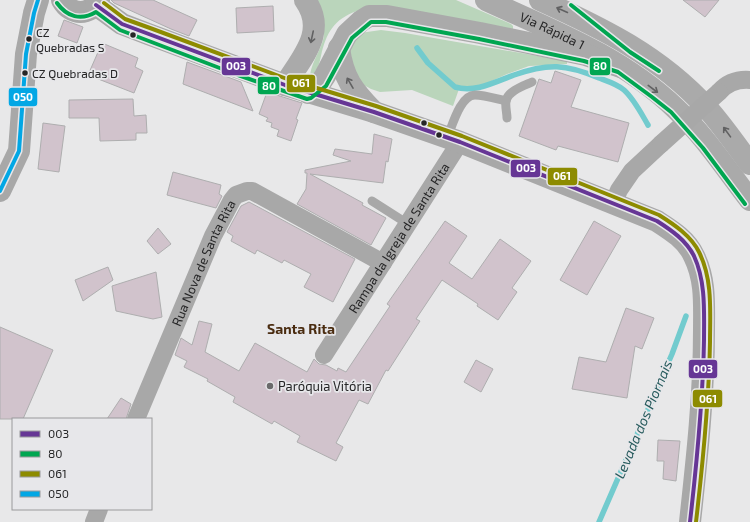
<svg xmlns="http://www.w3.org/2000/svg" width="750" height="522" viewBox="0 0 750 522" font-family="'Exo 2',sans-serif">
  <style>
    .green { fill: #bad5bb }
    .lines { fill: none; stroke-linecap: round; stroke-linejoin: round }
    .stream { stroke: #72cbce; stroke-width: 5.5 }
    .building { fill: #d1c3cc; stroke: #aeaeaf }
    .service { stroke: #a8a8a8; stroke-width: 9 }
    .minor { stroke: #a8a8a8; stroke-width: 18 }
    .tertiary { stroke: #a8a8a8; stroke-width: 22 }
    .secondary { stroke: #a8a8a8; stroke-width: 22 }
    .trunk { stroke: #aaa; stroke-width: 22 }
    .minor-bridge { stroke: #a8a8a8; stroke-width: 18 }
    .bus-1-casing { stroke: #e7e7ea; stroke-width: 7 }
    .bus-2-casing { stroke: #e7e7ea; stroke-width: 7 }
    .bus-3-casing { stroke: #e7e7ea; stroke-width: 7 }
    .bus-4-casing { stroke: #e7e7ea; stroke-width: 7 }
    .bus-1 { stroke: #663695; stroke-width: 4 }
    .bus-2 { stroke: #00a651; stroke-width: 4 }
    .bus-3 { stroke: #8d8b00; stroke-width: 4 }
    .bus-4 { stroke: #02a7e5; stroke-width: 4 }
    .oneway { stroke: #616162 }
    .bus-dot { fill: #262627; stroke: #e7e7ea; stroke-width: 1.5 }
    .poi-dot { fill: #6a6a6b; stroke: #e7e7ea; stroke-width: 1.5 }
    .labels { text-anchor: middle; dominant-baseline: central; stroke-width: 3.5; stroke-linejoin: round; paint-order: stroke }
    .bus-label { font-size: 12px; fill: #262627; stroke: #e7e7ea; text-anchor: start }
    .street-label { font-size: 13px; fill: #262627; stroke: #e7e7ea }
    .poi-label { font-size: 13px; fill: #262627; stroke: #e7e7ea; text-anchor: start }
    .neighbourhood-label { font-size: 14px; font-weight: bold; fill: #4a2c10; stroke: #e7e7ea }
    .water-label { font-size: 14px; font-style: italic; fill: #265a5c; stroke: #e7e7ea }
    .line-badge { stroke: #e7e7ea; stroke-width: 1.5 }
    .badge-label { font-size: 11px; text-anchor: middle; font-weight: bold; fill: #fff }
  </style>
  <rect width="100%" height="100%" fill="#e8e8e9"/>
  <g class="green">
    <path d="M 316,0 L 456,0 L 511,24 L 513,26 L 513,29 L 357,11 C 334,19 326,33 321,56 C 319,64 318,70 312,76 L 310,75 C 312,60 324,46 324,33 C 323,24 318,10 316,0 Z"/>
    <path d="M 381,30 L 405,33 L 567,61 L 567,64 L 529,66 L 507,74 L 483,85 L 459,89 L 453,106 L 412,90 L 380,92 L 371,89 L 362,84 L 356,78 L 349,48 L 360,33 Z"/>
  </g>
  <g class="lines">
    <g class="stream">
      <path d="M 417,48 L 428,63 L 455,87 C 475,93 495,82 514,75 C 548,63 566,64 599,78 C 607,81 617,84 624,90 C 634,99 641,113 648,125"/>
      <path d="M 599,522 L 672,354 L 686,316"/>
    </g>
  </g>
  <g class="building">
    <path d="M 111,0 L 153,0 L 197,20 L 189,36 L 171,29 L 114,3 Z"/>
    <path d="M 683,0 L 719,0 L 705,17 Z"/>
    <path d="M 273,6 L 274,31 L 237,33 L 236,8 Z"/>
    <path d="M 64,20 L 83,27 L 77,43 L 58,36 Z"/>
    <path d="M 102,43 L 138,58 L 135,67 L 143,71 L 134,93 L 88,75 Z"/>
    <path d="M 187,62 L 241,82 L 253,111 L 183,84 Z"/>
    <path d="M 555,71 L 581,80 L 571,107 L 629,123 L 618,162 L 558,146 L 556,150 L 519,136 L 539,79 L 551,83 Z"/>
    <path d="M 267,92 L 302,103 L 296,119 L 298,120 L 291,141 L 277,136 L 279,130 L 271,127 L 272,123 L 266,121 L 268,118 L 259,114 Z"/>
    <path d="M 133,99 L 134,116 L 146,115 L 147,133 L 136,133 L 136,140 L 100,141 L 99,118 L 69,118 L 69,100 Z"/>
    <path d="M 43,123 L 65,126 L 59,172 L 38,169 Z"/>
    <path d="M 374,134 L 392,139 L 388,162 L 386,161 L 383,183 L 310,174 L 363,203 L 362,205 L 386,218 L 371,245 L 297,204 L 306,189 L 307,173 L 305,173 L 305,170 L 351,161 L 333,155 L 335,149 L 372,154 Z"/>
    <path d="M 173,172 L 221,185 L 219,194 L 222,196 L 216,208 L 167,195 Z"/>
    <path d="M 249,202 L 355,259 L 333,302 L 304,287 L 311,274 L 284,260 L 282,263 L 257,250 L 255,254 L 231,241 L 233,236 L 227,232 L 241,206 Z"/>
    <path d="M 445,221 L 467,236 L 449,263 L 472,279 L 500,239 L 531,261 L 512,288 L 517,292 L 498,320 L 477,306 L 478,304 L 442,280 L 416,319 L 420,321 L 388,371 L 386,370 L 368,404 L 359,400 L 336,443 L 343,447 L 336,461 L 297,442 L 300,436 L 274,421 L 272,424 L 233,402 L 235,397 L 207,381 L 208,379 L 184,367 L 187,361 L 175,355 L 181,338 L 192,345 L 199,321 L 212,324 L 205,352 L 239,371 L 255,343 L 307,372 L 314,359 L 319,364 L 326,365 L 337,371 L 338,368 L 346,372 L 390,306 L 387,304 Z"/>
    <path d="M 594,221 L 621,236 L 587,295 L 560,280 Z"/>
    <path d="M 158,228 L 171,244 L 158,254 L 147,241 Z"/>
    <path d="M 108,267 L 113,280 L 83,301 L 75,280 Z"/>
    <path d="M 156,272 L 162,317 L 153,319 L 116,311 L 112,286 Z"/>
    <path d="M 626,308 L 654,318 L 642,349 L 635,346 L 627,398 L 572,389 L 579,357 L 606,362 Z"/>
    <path d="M 0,327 L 53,350 L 23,419 L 0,419 Z"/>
    <path d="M 476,360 L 493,369 L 481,392 L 464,382 Z"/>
    <path d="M 121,398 L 131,404 L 126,419 L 107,419 Z"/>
    <path d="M 658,440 L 680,441 L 676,481 L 663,479 L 664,461 L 657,461 Z"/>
  </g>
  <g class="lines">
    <g class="service">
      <path d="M 507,118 C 507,113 505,106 506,101 C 508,91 523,86 532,82"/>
      <path d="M 447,138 C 452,127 460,95 475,95 C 484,95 497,99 506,101"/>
      <path d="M 372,201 L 408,224"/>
    </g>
    <g class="minor">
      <path d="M 719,92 C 727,83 738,79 750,80"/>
      <path d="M 613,204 L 619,190 L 632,171 L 661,144"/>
      <path id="s1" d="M 324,355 L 460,142"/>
      <path id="s2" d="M 136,419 L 213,236 L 232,200 L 236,195 L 247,191 L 252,191 L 383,263"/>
      <path d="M 94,522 L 99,509"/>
    </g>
    <g class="tertiary">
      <path d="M 62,0 C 71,16 90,16 99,0"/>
      <path d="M 0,191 L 19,151 L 26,54 L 34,13 L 38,0"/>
    </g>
    <path class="secondary" d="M 96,5 L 122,24 L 148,34 L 285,85 L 374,112 L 460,142 L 657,221 C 671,230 687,240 694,256 C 706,280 704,305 704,330 C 704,395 697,458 690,522"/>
    <g class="trunk">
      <path id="s3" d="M 486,0 C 551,30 622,57 675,108 C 704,135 726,169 750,200"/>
      <path d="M 540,0 C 602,28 660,56 707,108 C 723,126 736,145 750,164"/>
      <path d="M 339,48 C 343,78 353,91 374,112"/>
      <path d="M 285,85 C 301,58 328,32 305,0"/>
      <path d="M 308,93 L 321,82 L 325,76 L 347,34 L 361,21 L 369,16 L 387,16 L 480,33 L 586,55 L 621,67"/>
    </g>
    <path class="minor-bridge" d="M 661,144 L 719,92"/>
    <g class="bus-1-casing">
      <path id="bus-1" d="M 96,5 L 122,24 L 285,85 L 374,112 L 460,142 L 657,221 C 671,230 686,240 694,256 C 706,282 704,312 704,340 C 703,401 697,461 690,522"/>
    </g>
    <g class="bus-2-casing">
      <g id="bus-2">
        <path d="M 57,3 C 67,17 81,21 96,12 L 120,30 L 238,75 L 307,99 L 311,98 L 326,86 L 352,38 L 371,22 L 386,22 L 479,39 L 584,61 L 618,72 L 652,97 L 671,112 L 703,148 L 745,204"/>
        <path d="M 571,5 L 630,52 L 659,71"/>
      </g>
    </g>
    <g class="bus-3-casing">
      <path id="bus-3" d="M 104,3 L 125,19 L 150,28 L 287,79 L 376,106 L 462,136 L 659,215 C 675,225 691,236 699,252 C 713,280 710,312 710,342 C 709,402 703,462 696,522"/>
    </g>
    <g class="bus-4-casing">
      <path id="bus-4" d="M 0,191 L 19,151 L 26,54 L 34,13 L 38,0"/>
    </g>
    <use href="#bus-1" class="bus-1"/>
    <use href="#bus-2" class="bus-2"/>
    <use href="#bus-3" class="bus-3"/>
    <use href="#bus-4" class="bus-4"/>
  </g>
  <defs><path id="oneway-shaft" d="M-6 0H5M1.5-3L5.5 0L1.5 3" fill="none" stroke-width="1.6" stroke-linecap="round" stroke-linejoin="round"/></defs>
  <g class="oneway">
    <use href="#oneway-shaft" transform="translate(562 10) rotate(-156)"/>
    <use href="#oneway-shaft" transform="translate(312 37) rotate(102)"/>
    <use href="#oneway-shaft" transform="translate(350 83) rotate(-120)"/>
    <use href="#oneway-shaft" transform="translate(653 89) rotate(37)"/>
    <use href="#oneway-shaft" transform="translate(727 132) rotate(-126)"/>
  </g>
  <g class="bus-dot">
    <circle cx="133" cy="35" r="3.5"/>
    <circle cx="29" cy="39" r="3.5"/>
    <circle cx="25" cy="73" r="3.5"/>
    <circle cx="424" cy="123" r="3.5"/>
    <circle cx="439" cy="135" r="3.5"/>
  </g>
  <circle class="poi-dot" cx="270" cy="386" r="4"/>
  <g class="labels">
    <g class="bus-label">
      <text x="36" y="32">CZ<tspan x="36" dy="15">Quebradas S</tspan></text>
      <text x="32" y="73">CZ Quebradas D</text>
    </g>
    <g class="street-label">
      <text stroke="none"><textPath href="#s3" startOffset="73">Via Rápida 1</textPath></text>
      <text stroke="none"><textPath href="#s1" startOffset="139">Rampa da Igreja de Santa Rita</textPath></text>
      <text stroke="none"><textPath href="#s2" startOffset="170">Rua Nova de Santa Rita</textPath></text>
    </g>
    <g class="poi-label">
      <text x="278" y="386">Paróquia Vitória</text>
    </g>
    <g class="neighbourhood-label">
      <text x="301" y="328">Santa Rita</text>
    </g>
    <g class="water-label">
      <text transform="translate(643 419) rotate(-67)">Levada dos Piornais</text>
    </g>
  </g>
  <g class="line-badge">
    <rect x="589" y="57" width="22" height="19" rx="4" fill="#00a651"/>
    <rect x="221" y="57" width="30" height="19" rx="4" fill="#663695"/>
    <rect x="286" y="74" width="30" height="19" rx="4" fill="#8d8b00"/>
    <rect x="257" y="76" width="23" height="19" rx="4" fill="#00a651"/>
    <rect x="8" y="87" width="30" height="20" rx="4" fill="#02a7e5"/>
    <rect x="510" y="159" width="31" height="19" rx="4" fill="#663695"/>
    <rect x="547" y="167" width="31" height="19" rx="4" fill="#8d8b00"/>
    <rect x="688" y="359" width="30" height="20" rx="4" fill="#663695"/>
    <rect x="692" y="389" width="31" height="19" rx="4" fill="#8d8b00"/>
  </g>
  <g class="badge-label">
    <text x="600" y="70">80</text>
    <text x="236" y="70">003</text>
    <text x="301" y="87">061</text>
    <text x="269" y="90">80</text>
    <text x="23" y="101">050</text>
    <text x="526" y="172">003</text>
    <text x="562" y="180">061</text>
    <text x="703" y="373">003</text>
    <text x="708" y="403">061</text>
  </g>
  <rect x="12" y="418" width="140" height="92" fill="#e7e7ea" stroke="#9a9a9c"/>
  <rect x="20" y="431" width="20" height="6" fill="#663695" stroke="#9a9a9c"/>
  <text x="48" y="438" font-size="12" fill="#262627">003</text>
  <rect x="20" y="451" width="20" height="6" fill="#00a651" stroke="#9a9a9c"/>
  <text x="48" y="458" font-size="12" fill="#262627">80</text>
  <rect x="20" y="471" width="20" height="6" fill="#8d8b00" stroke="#9a9a9c"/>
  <text x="48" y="478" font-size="12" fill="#262627">061</text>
  <rect x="20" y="491" width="20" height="6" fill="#02a7e5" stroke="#9a9a9c"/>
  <text x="48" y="498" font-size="12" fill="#262627">050</text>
</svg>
